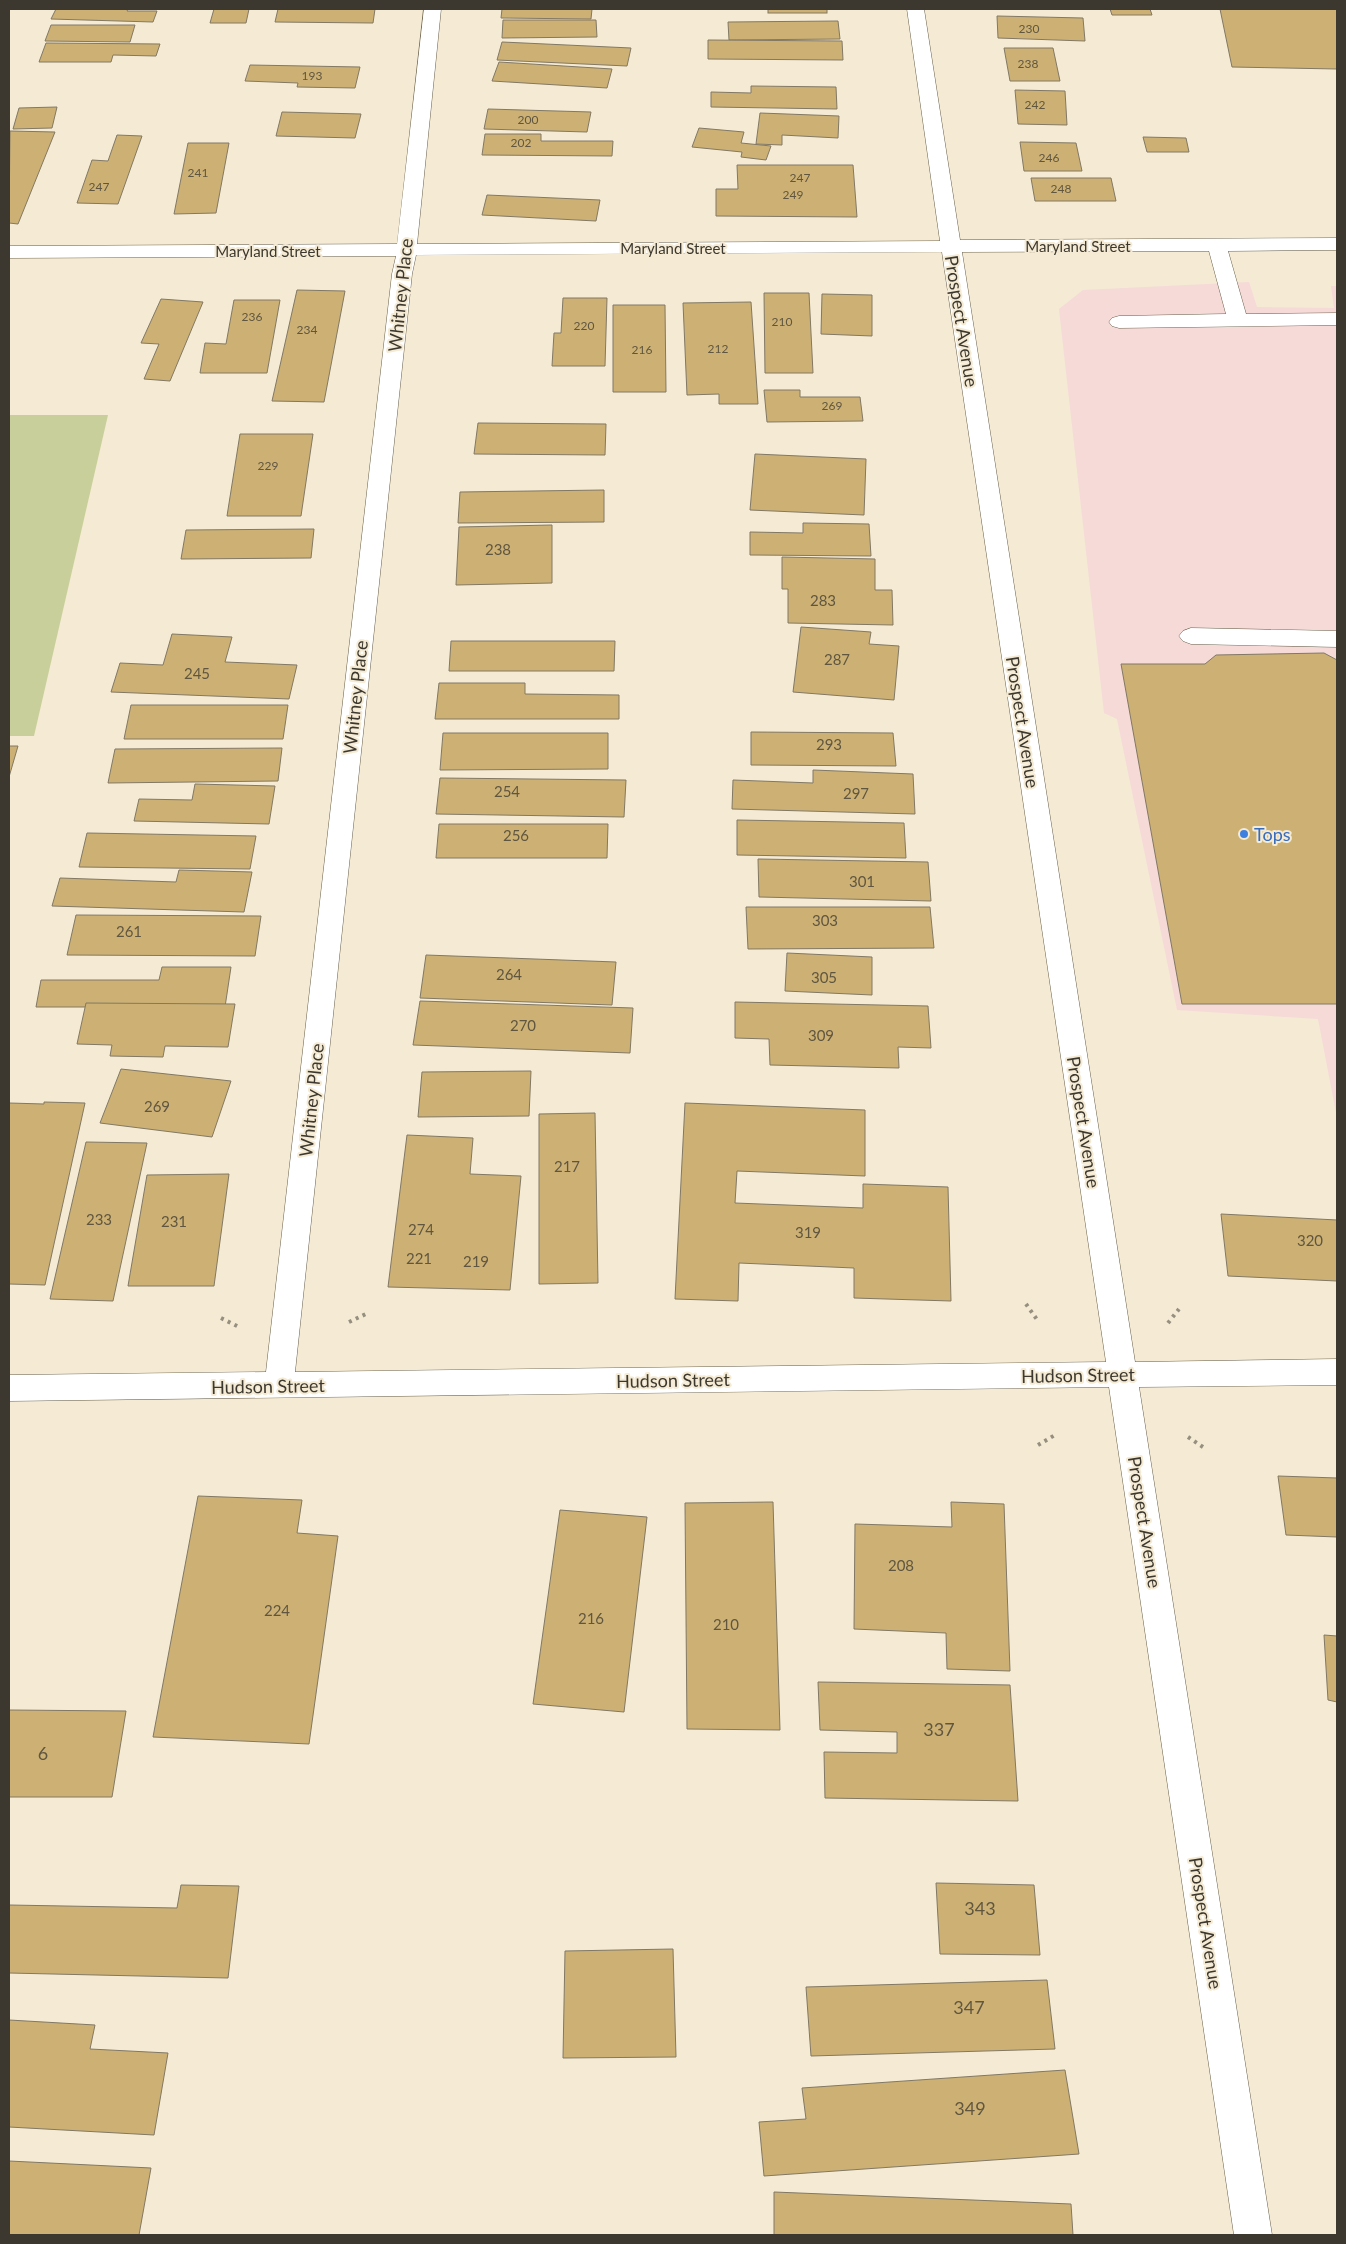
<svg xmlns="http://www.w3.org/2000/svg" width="1346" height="2244" viewBox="0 0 1346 2244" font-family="Lato,sans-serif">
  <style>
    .commercial { fill: #f5dad8 }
    .green { fill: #c9cf9b }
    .building { fill: #cdb174; stroke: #827864 }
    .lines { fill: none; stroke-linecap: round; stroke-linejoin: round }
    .minor-casing { stroke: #69604c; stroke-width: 1 }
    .path { stroke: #968f7f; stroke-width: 4; stroke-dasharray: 3 4.5; stroke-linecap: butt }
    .minor { fill: #fff; fill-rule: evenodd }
    .shop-dot { fill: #3f7fe0; stroke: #f5ead3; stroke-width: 2 }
    .labels { text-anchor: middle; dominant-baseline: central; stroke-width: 4; stroke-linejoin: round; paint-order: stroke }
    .far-number-label { font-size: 12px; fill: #605640 }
    .far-street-label { font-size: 15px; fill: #3c382f; stroke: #f5ead3 }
    .number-label { font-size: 15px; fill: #605640 }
    .street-label { font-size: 18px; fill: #3c382f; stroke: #f5ead3 }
    .shop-label { font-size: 18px; fill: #366cbe; stroke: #f5ead3; text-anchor: start }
    .near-number-label { font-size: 18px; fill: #605640 }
  </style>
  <rect width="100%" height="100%" fill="#f5ead3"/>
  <path class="commercial" d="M 1249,282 L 1257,307 L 1334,308 L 1331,286 L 1337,286 L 1337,1118 L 1318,1019 L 1177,1010 L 1117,719 L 1104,713 L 1059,309 L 1083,290 Z"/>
  <path class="green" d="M 9,415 L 108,415 L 34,736 L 9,736 Z"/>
  <g class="building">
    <path d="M 56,9 L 128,9 L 127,11 L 157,11 L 153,22 L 51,19 Z"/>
    <path d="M 214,9 L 249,9 L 246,23 L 210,23 Z"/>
    <path d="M 278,9 L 375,9 L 373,23 L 275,22 Z"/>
    <path d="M 502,9 L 592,9 L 591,19 L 501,18 Z"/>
    <rect x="768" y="9" width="59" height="4"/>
    <path d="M 1110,9 L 1150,9 L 1152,15 L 1112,15 Z"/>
    <path d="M 1220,9 L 1337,9 L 1337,69 L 1232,67 Z"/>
    <path d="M 997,16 L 1083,18 L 1085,41 L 998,38 Z"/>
    <path d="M 503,20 L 596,20 L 597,37 L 502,38 Z"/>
    <path d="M 838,21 L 840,39 L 729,40 L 728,22 Z"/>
    <path d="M 51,25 L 135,25 L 130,42 L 45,41 Z"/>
    <path d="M 708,40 L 842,41 L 843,60 L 708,59 Z"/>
    <path d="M 502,42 L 631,48 L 627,66 L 497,60 Z"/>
    <path d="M 46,43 L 160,44 L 156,56 L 113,55 L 111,62 L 39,62 Z"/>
    <path d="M 1004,48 L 1053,48 L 1060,81 L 1010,81 Z"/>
    <path d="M 499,62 L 612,69 L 607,88 L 492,81 Z"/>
    <path d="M 250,65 L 360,67 L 355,88 L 297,87 L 298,83 L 245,81 Z"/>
    <path d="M 751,86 L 836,87 L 837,109 L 711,107 L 711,92 L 751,93 Z"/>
    <path d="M 1015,90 L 1065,91 L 1067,125 L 1018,124 Z"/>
    <path d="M 57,107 L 52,128 L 13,129 L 19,108 Z"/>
    <path d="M 488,109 L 591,112 L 587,132 L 484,129 Z"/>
    <path d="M 282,112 L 361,114 L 355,138 L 276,136 Z"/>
    <path d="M 760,113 L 839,116 L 838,138 L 782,135 L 782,145 L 756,144 Z"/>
    <path d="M 699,128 L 744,132 L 741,143 L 771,146 L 766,160 L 741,157 L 742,152 L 692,147 Z"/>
    <path d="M 10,131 L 55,132 L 18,224 L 9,223 Z"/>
    <path d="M 485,134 L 541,134 L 541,141 L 613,141 L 612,156 L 482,155 Z"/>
    <path d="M 117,135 L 142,136 L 118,204 L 77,203 L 92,160 L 108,161 Z"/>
    <path d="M 1143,137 L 1186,138 L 1189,152 L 1147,152 Z"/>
    <path d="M 1020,142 L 1076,143 L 1082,171 L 1024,171 Z"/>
    <path d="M 188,143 L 229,143 L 216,213 L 174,214 Z"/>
    <path d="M 737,165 L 853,165 L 857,217 L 716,216 L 716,189 L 738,189 Z"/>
    <path d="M 1031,178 L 1111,178 L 1116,201 L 1035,201 Z"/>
    <path d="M 487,195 L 600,200 L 596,221 L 482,215 Z"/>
    <path d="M 297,290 L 345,291 L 324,402 L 272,401 Z"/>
    <path d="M 764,293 L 809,293 L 813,373 L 765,373 Z"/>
    <path d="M 822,294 L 872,295 L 872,336 L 821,334 Z"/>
    <path d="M 563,298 L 607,298 L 605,366 L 552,366 L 554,333 L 561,333 Z"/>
    <path d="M 161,299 L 203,302 L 170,381 L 144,379 L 159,344 L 141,343 Z"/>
    <path d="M 234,300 L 280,300 L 267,373 L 200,373 L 205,343 L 226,344 Z"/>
    <path d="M 751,302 L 758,404 L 719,404 L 719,394 L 687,395 L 683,303 Z"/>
    <path d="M 613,305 L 665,305 L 666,392 L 613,392 Z"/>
    <path d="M 764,390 L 800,390 L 800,397 L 860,397 L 863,421 L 767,422 Z"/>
    <path d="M 478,423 L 606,424 L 605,455 L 474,454 Z"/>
    <path d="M 240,434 L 313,434 L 301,516 L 227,516 Z"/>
    <path d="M 755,454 L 866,459 L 864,515 L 750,510 Z"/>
    <path d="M 604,490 L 604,522 L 458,523 L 460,492 Z"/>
    <path d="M 803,523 L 869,524 L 871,556 L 750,555 L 750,532 L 803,533 Z"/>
    <path d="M 552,525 L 552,583 L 456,585 L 459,527 Z"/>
    <path d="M 314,529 L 311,558 L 181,559 L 186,530 Z"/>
    <path d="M 782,557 L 875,559 L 875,590 L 892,590 L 893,625 L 788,623 L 788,589 L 782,589 Z"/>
    <path d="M 801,627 L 871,632 L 869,644 L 899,646 L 894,700 L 793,692 Z"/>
    <path d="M 172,634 L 232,637 L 225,662 L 297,665 L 289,699 L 111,692 L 120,663 L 163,665 Z"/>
    <path d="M 451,641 L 615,641 L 614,671 L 449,671 Z"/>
    <path d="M 1324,653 L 1337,660 L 1337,1004 L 1182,1004 L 1121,664 L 1205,664 L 1216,655 Z"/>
    <path d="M 439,683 L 525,683 L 525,694 L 619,695 L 619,719 L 435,719 Z"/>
    <path d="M 131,705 L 288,705 L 283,739 L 124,739 Z"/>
    <path d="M 751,732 L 893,733 L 896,766 L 751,765 Z"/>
    <path d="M 443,733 L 608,733 L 608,769 L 440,770 Z"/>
    <path d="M 9,746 L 18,746 L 9,777 Z"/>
    <path d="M 282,748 L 278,781 L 108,783 L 115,749 Z"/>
    <path d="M 813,770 L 913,774 L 915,814 L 732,809 L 733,780 L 813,783 Z"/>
    <path d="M 440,778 L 626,780 L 624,817 L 436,814 Z"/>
    <path d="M 195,784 L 275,786 L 269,824 L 134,821 L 139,799 L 192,800 Z"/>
    <path d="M 737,820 L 904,823 L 906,858 L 737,855 Z"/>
    <path d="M 439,824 L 608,824 L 607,858 L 436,858 Z"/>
    <path d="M 87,833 L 256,836 L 250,869 L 79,867 Z"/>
    <path d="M 758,859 L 928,862 L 931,901 L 759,897 Z"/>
    <path d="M 179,870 L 252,872 L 244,912 L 52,906 L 60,878 L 176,882 Z"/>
    <path d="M 746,907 L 930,907 L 934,948 L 748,949 Z"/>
    <path d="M 76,915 L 261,916 L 255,956 L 67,955 Z"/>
    <path d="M 787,953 L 872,957 L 872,995 L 785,991 Z"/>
    <path d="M 426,955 L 616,962 L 612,1005 L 420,998 Z"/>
    <path d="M 162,967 L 231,967 L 225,1007 L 36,1007 L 41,980 L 159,980 Z"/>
    <path d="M 420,1001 L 633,1008 L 630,1053 L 413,1045 Z"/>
    <path d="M 735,1002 L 928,1006 L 931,1048 L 898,1047 L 899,1068 L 770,1065 L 769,1039 L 735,1038 Z"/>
    <path d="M 86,1003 L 235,1004 L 228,1047 L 165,1046 L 163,1057 L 110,1056 L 112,1045 L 77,1044 Z"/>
    <path d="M 121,1069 L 231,1081 L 212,1137 L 100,1123 Z"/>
    <path d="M 531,1071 L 529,1116 L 418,1117 L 422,1072 Z"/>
    <path d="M 44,1102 L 85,1103 L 45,1285 L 9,1284 L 9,1103 L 44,1104 Z"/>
    <path d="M 685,1103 L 865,1110 L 865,1176 L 737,1171 L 735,1203 L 863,1208 L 863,1184 L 948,1187 L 951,1301 L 854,1298 L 854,1268 L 739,1263 L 738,1301 L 675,1299 Z"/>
    <path d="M 595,1113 L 598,1283 L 539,1284 L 539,1114 Z"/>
    <path d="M 407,1135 L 473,1138 L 470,1174 L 521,1176 L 510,1290 L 388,1287 Z"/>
    <path d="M 86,1142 L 147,1143 L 113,1301 L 50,1299 Z"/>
    <path d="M 229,1174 L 214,1286 L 128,1286 L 147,1175 Z"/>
    <path d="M 1221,1214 L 1337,1220 L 1337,1281 L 1228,1276 Z"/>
    <path d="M 1278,1476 L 1337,1478 L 1337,1537 L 1286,1535 Z"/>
    <path d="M 198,1496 L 302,1500 L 297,1533 L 338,1536 L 309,1744 L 153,1737 Z"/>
    <path d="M 773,1502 L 780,1730 L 687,1729 L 685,1503 Z"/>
    <path d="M 951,1502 L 1004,1504 L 1010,1671 L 947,1669 L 946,1633 L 854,1629 L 855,1524 L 952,1527 Z"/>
    <path d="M 560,1510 L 647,1517 L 624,1712 L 533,1704 Z"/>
    <path d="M 1324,1635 L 1337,1636 L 1337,1702 L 1328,1700 Z"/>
    <path d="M 818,1682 L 1010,1685 L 1018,1801 L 825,1798 L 824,1752 L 897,1753 L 897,1732 L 820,1730 Z"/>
    <path d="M 9,1710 L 126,1711 L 112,1797 L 9,1797 Z"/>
    <path d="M 936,1883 L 1034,1885 L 1040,1955 L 940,1954 Z"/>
    <path d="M 181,1885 L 239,1886 L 228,1978 L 9,1973 L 9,1905 L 177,1908 Z"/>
    <path d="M 673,1949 L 676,2057 L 563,2058 L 565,1951 Z"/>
    <path d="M 1047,1980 L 1055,2049 L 811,2056 L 806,1987 Z"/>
    <path d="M 9,2020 L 95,2025 L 90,2049 L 168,2053 L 154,2135 L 9,2127 Z"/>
    <path d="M 1065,2070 L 1079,2154 L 764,2176 L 759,2122 L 806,2119 L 802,2088 Z"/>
    <path d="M 9,2161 L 151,2168 L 139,2235 L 9,2235 Z"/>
    <path d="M 774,2192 L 1071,2204 L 1073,2235 L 774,2235 Z"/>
  </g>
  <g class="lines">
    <g class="minor-casing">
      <g id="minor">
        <path d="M 424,9 L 441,9 L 417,244 L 940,241 L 907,9 L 924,9 L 960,240 L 1337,238 L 1337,250 L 1228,251 L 1246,314 L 1337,313 L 1337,325 L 1119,328 L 1112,326 L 1109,322 L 1112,318 L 1119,316 L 1226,314 L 1209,251 L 962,252 L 1135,1362 L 1337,1359 L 1337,1385 L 1139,1387 L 1272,2235 L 1234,2235 L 1109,1387 L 9,1401 L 9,1375 L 266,1372 L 392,274 L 396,256 L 9,258 L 9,246 L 397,244 ZM 942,252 L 1106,1362 L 295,1372 L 412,274 L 416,255 Z"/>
        <path d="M 1191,628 L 1337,631 L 1337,647 L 1191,644 L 1183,641 L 1179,636 L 1183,631 Z"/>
      </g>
    </g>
    <g class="path">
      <path d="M 1026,1304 L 1038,1321"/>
      <path d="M 221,1318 L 239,1327"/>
      <path d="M 349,1322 L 368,1313"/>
      <path d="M 1168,1323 L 1179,1309"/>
      <path d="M 1188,1437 L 1203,1447"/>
      <path d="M 1038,1445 L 1055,1435"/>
    </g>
    <use href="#minor" class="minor"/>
  </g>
  <circle class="shop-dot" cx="1244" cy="834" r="5"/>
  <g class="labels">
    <g class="far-number-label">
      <text x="1029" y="28">230</text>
      <text x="1028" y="63">238</text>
      <text x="312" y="75">193</text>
      <text x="1035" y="104">242</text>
      <text x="528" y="119">200</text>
      <text x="521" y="142">202</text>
      <text x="1049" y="157">246</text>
      <text x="198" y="172">241</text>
      <text x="800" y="177">247</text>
      <text x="99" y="186">247</text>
      <text x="1061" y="188">248</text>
      <text x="793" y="194">249</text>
      <text x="252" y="316">236</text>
      <text x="782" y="321">210</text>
      <text x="584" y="325">220</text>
      <text x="307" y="329">234</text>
      <text x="718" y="348">212</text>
      <text x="642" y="349">216</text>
      <text x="832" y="405">269</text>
      <text x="268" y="465">229</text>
    </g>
    <g class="far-street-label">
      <text x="1078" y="246">Maryland Street</text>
      <text x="673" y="248">Maryland Street</text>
      <text x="268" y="251">Maryland Street</text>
    </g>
    <g class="number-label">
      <text x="498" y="549">238</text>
      <text x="823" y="600">283</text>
      <text x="837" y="659">287</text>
      <text x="197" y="673">245</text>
      <text x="829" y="744">293</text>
      <text x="507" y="791">254</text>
      <text x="856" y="793">297</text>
      <text x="516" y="835">256</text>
      <text x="862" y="881">301</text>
      <text x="825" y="920">303</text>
      <text x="129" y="931">261</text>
      <text x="509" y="974">264</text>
      <text x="824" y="977">305</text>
      <text x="523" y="1025">270</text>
      <text x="821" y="1035">309</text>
      <text x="157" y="1106">269</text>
      <text x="567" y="1166">217</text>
      <text x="99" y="1219">233</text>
      <text x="174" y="1221">231</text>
      <text x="421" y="1229">274</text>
      <text x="808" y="1232">319</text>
      <text x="1310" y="1240">320</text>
      <text x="419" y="1258">221</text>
      <text x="476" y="1261">219</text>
      <text x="901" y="1565">208</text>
      <text x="277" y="1610">224</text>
      <text x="591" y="1618">216</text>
      <text x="726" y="1624">210</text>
    </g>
    <g class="street-label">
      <text transform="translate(400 295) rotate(-84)">Whitney Place</text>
      <text transform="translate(962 321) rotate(81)">Prospect Avenue</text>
      <text transform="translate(355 697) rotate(-84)">Whitney Place</text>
      <text transform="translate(1023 722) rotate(81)">Prospect Avenue</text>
      <text transform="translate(311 1100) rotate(-84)">Whitney Place</text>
      <text transform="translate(1084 1122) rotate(81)">Prospect Avenue</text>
      <text transform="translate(1078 1375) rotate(-1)">Hudson Street</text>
      <text transform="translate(673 1380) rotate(-1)">Hudson Street</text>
      <text transform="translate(268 1386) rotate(-1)">Hudson Street</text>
      <text transform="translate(1145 1522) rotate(81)">Prospect Avenue</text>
      <text transform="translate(1206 1923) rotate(81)">Prospect Avenue</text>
    </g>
    <g class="shop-label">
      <text x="1254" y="834">Tops</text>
    </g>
    <g class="near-number-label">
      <text x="939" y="1729">337</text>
      <text x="43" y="1753">6</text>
      <text x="980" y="1908">343</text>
      <text x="969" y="2007">347</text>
      <text x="970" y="2108">349</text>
    </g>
  </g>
  <rect width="1346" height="2244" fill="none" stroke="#3c382f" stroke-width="20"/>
</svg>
